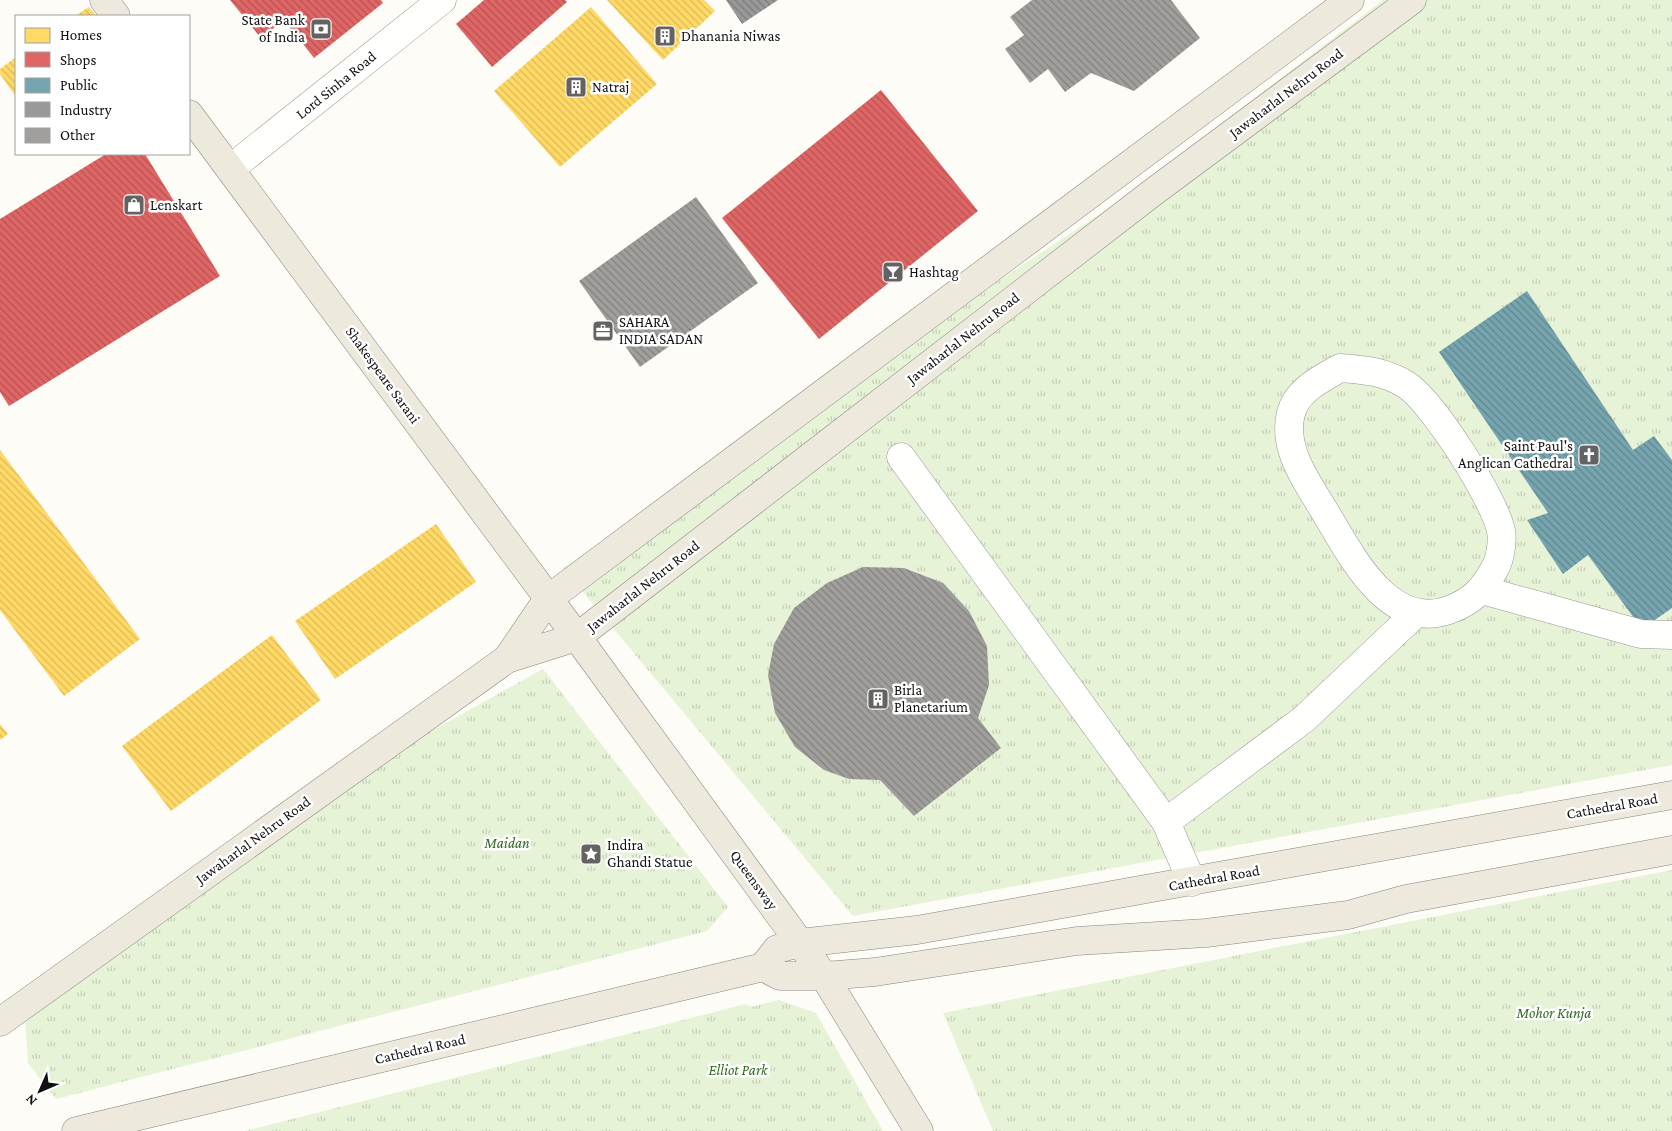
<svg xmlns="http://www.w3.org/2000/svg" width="1672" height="1131" viewBox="0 0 1672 1131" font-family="'Crimson Pro',serif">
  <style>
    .park { fill: url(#park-tufts) }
    .homes { fill: url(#homes-back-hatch) }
    .shops { fill: url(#shops-back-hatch) }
    .public { fill: url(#public-back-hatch) }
    .industry { fill: url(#industry-back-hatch) }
    .building { fill: url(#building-back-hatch) }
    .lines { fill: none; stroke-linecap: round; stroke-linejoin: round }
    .minor-casing { stroke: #979795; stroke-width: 29 }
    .major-casing { stroke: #858482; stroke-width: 29 }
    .minor { stroke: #fffffe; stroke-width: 28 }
    .major { stroke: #ede9dc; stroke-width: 28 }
    .labels { text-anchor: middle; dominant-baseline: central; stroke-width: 5; stroke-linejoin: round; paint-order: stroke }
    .poi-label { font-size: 15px; fill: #111; stroke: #fff; text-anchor: start }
    .street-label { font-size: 15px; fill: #111; stroke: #fff }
    .park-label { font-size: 15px; font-style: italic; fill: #2f6b1f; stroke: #fff }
  </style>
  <defs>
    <pattern id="park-tufts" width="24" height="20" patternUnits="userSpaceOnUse" patternTransform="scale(1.25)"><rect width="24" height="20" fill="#e7f3d7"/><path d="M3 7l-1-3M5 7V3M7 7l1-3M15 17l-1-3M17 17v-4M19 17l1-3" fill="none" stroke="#c5cfb8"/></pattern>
    <pattern id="homes-back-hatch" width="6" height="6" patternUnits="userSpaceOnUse" patternTransform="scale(1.25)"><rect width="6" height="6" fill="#ffd966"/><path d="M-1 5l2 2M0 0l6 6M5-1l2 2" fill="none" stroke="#dab957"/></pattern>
    <pattern id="shops-back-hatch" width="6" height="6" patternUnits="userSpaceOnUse" patternTransform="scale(1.25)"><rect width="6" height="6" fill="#e06666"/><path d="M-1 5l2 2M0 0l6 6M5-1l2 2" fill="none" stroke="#b45353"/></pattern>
    <pattern id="public-back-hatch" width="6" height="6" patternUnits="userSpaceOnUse" patternTransform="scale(1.25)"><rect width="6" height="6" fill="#76a5af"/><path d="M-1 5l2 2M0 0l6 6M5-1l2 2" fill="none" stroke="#5f858d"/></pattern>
    <pattern id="industry-back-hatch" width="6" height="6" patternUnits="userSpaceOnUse" patternTransform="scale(1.25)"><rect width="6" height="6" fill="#999"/><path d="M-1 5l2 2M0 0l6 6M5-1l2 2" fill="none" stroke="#7b7b7b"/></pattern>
    <pattern id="building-back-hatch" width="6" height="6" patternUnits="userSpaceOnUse" patternTransform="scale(1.25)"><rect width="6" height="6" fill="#a19f9c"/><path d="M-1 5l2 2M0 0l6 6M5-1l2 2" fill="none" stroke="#82807e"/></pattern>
  </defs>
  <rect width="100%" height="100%" fill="#fdfcf7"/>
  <g class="park">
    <path d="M 1383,0 L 1672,0 L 1672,765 L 853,916 L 563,568 L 1127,196 Z"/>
    <path d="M 543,669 L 728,907 L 707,931 L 56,1099 L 28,1063 L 25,1017 L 327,789 Z"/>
    <path d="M 1672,870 L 1672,1131 L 993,1131 L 943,1013 Z"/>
    <path d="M 779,1000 L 816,1013 L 883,1131 L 245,1131 L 746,1004 L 751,1007 Z"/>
  </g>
  <g class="homes">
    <path d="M 607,0 L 704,0 L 715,11 L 663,60 Z"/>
    <path d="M 89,7 L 96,16 L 75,16 Z"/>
    <path d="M 591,7 L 657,84 L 560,167 L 494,91 Z"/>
    <path d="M 16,57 L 16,97 L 0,74 L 0,69 Z"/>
    <path d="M 0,450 L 140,639 L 64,696 L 0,610 Z"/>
    <path d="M 436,524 L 476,582 L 335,679 L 295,621 Z"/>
    <path d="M 272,635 L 321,700 L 171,811 L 122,746 Z"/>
    <path d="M 0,724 L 8,734 L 0,740 Z"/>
  </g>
  <g class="shops">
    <path d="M 230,0 L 381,0 L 383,3 L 314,58 L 284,20 L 261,38 Z"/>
    <path d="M 484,0 L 565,0 L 567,2 L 492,67 L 456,24 Z"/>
    <path d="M 881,90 L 978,211 L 819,339 L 722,218 Z"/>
    <path d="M 106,154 L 145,154 L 220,276 L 9,406 L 0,392 L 0,219 Z"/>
  </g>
  <path class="public" d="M 1527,291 L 1633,450 L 1654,436 L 1672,460 L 1672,608 L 1642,629 L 1588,555 L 1563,574 L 1527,520 L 1548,513 L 1439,352 Z"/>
  <path class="industry" d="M 726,0 L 778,0 L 742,24 Z"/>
  <g class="building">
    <path d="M 1032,0 L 1171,0 L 1200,38 L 1134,91 L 1091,73 L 1065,92 L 1048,69 L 1030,83 L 1005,49 L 1024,35 L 1010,17 Z"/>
    <path d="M 696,197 L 758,283 L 640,367 L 579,281 Z"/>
    <path d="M 863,567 L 904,568 L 943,583 L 969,611 L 987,646 L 989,685 L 978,718 L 1001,748 L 914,816 L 880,780 L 849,779 L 824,770 L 795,747 L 775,713 L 768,675 L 774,644 L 794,608 L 827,583 Z"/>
  </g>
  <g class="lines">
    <g class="minor-casing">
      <g id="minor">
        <path d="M 230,169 L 442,0"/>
        <path d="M 1340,368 C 1364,370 1383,371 1405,384 C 1432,400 1495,500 1501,531 C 1503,541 1500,560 1495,568 C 1483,590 1473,601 1449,610 C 1390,631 1353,559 1328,517 C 1311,487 1281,451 1291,413 C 1297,390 1321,379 1340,368 Z"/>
        <path d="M 901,457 L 1166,822"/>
        <path d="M 1482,590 L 1641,634 L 1672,635"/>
        <path d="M 1192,882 L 1166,822 L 1304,719 L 1415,614"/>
      </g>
    </g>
    <g class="major-casing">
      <g id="major">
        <path d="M 104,0 L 116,16"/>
        <path d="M 189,114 L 577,637 L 824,976 L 919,1131"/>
        <path d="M 507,659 L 548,599 L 1350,0"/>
        <path d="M 763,967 L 777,949 L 800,943 L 917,930 L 1672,795"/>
        <path d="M 0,1022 L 507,659 L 577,637 L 1152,193 L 1412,0"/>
        <path d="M 76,1131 L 763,967 L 780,976 L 824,976 L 875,972 L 1077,941 L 1206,933 L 1348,915 L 1406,899 L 1672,850"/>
      </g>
    </g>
    <use href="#minor" class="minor"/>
    <use href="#major" class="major"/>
  </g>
  <defs>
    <g id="bank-square" transform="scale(1.125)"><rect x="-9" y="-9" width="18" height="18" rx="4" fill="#646362" stroke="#fff"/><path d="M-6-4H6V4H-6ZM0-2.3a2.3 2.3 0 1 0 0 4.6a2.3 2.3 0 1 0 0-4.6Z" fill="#fff"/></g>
    <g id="building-square" transform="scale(1.125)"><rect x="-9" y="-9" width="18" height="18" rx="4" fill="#646362" stroke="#fff"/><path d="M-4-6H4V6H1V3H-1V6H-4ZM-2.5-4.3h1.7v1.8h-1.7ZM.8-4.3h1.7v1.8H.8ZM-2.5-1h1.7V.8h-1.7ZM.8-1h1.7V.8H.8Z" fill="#fff"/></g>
    <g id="shop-square" transform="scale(1.125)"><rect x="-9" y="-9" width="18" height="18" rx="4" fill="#646362" stroke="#fff"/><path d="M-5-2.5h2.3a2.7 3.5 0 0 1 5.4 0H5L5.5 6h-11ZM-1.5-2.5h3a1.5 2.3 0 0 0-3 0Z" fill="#fff"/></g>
    <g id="bar-square" transform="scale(1.125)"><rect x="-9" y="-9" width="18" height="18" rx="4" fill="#646362" stroke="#fff"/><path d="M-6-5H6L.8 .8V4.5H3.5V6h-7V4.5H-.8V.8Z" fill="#fff"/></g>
    <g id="office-square" transform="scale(1.125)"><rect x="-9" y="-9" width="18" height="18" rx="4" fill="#646362" stroke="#fff"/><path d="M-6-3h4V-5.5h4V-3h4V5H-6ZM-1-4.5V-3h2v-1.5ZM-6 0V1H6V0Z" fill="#fff"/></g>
    <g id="church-square" transform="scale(1.125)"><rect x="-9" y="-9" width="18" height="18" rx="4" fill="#646362" stroke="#fff"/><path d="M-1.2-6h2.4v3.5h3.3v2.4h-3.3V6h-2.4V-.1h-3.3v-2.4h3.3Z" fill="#fff"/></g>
    <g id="sight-square" transform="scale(1.125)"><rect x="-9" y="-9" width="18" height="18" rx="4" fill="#646362" stroke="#fff"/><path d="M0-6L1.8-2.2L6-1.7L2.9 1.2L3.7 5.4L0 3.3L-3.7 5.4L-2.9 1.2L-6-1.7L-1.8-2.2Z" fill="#fff"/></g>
  </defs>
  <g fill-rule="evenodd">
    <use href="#bank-square" x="321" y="29"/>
    <use href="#building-square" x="665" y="36"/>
    <use href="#building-square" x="576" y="87"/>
    <use href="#shop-square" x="134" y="205"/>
    <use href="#bar-square" x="893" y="272"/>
    <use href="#office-square" x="603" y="331"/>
    <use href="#church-square" x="1589" y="455"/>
    <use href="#building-square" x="878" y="699"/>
    <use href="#sight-square" x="591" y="854"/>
  </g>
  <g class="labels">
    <g class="poi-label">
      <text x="305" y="20" text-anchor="end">State Bank<tspan x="305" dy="17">of India</tspan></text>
      <text x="681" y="36">Dhanania Niwas</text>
      <text x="592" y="87">Natraj</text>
      <text x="150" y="205">Lenskart</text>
      <text x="909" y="272">Hashtag</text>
      <text x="619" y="322">SAHARA<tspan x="619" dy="17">INDIA SADAN</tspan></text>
      <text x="1573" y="446" text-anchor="end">Saint Paul's<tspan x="1573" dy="17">Anglican Cathedral</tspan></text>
      <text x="894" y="690">Birla<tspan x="894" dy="17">Planetarium</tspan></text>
      <text x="607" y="845">Indira<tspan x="607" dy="17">Ghandi Statue</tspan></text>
    </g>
    <g class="street-label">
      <text transform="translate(336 85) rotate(-39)">Lord Sinha Road</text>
      <text transform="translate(1286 93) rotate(-37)">Jawaharlal Nehru Road</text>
      <text transform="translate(963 338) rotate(-38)">Jawaharlal Nehru Road</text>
      <text transform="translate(383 375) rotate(54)">Shakespeare Sarani</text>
      <text transform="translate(643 586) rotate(-38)">Jawaharlal Nehru Road</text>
      <text transform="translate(1612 806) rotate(-10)">Cathedral Road</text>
      <text transform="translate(253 840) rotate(-36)">Jawaharlal Nehru Road</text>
      <text transform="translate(1214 878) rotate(-10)">Cathedral Road</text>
      <text transform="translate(754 880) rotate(54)">Queensway</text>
      <text transform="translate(420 1049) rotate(-13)">Cathedral Road</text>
    </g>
    <g class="park-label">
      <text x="507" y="843">Maidan</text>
      <text x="1554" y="1013">Mohor Kunja</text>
      <text x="738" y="1070">Elliot Park</text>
    </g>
  </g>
  <rect x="15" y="15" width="175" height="140" fill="#ffffff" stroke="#a0a0a0"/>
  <rect x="25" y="28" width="25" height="15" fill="#ffd966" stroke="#a0a0a0"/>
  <text x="60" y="40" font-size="15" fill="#111111">Homes</text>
  <rect x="25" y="52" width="25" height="15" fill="#e06666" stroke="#a0a0a0"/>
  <text x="60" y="65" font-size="15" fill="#111111">Shops</text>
  <rect x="25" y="78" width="25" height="15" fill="#76a5af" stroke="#a0a0a0"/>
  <text x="60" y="90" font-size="15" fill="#111111">Public</text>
  <rect x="25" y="102" width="25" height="15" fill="#999999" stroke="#a0a0a0"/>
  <text x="60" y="115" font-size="15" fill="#111111">Industry</text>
  <rect x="25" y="128" width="25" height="15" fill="#a19f9c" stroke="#a0a0a0"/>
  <text x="60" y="140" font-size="15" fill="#111111">Other</text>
  <g transform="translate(40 1091) rotate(225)" stroke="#ffffff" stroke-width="4" paint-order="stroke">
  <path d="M0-4L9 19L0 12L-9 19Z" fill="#111111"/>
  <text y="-8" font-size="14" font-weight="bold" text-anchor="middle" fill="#111111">N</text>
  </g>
</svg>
